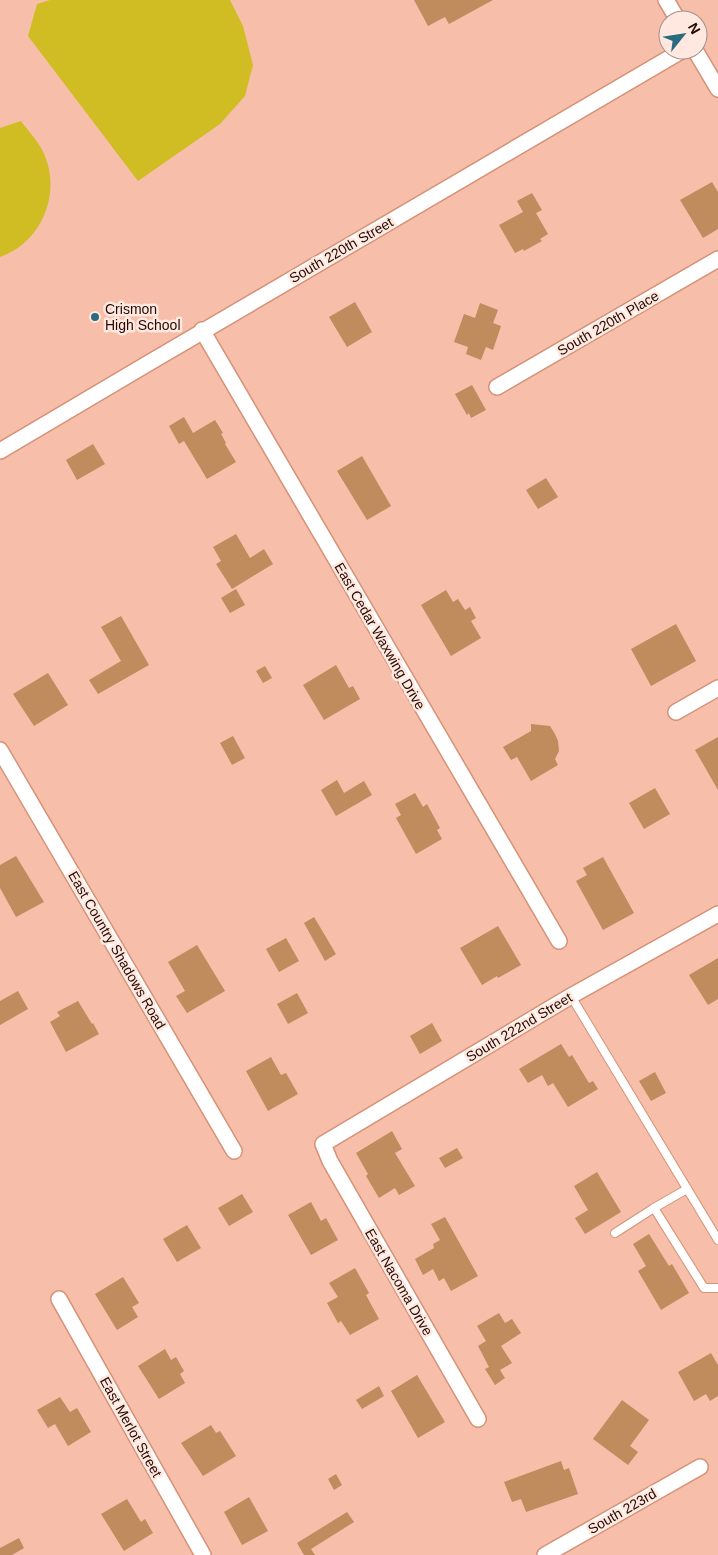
<svg xmlns="http://www.w3.org/2000/svg" width="718" height="1555" viewBox="0 0 718 1555" font-family="Arial,sans-serif">
  <style>
    .green { fill: #d0bd23 }
    .building { fill: #c08b5d }
    .lines { fill: none; stroke-linecap: round; stroke-linejoin: round }
    .service-casing { stroke: #d59278; stroke-width: 10 }
    .minor-casing { stroke: #d59278; stroke-width: 18 }
    .service { stroke: #fff; stroke-width: 8 }
    .minor { stroke: #fff; stroke-width: 15 }
    .poi-dot { fill: #2b6b7f; stroke: #ffe8e0; stroke-width: 2 }
    .labels { text-anchor: middle; dominant-baseline: central; stroke-width: 5; stroke-linejoin: round; paint-order: stroke }
    .street-label { font-size: 14px; fill: #230b03; stroke: #ffe8e0 }
    .poi-label { font-size: 14px; fill: #230b03; stroke: #ffe8e0; text-anchor: start }
  </style>
  <rect width="100%" height="100%" fill="#f7bea9"/>
  <g class="green">
    <path d="M 50,0 L 230,0 L 243,26 L 253,65 L 245,96 L 220,124 L 138,181 L 28,36 L 37,4 Z"/>
    <path d="M 21,121 C 29,132 40,143 45,156 C 61,195 41,243 0,257 L 0,128 Z"/>
  </g>
  <g class="building">
    <path d="M 414,0 L 493,0 L 449,24 L 445,17 L 428,26 Z"/>
    <path d="M 712,182 L 718,192 L 718,229 L 703,238 L 680,200 Z"/>
    <path d="M 532,193 L 542,210 L 536,213 L 548,234 L 540,239 L 542,241 L 524,251 L 523,249 L 515,253 L 499,225 L 523,212 L 517,201 Z"/>
    <path d="M 355,302 L 372,332 L 347,347 L 329,317 Z"/>
    <path d="M 480,303 L 498,310 L 493,323 L 501,326 L 493,350 L 486,347 L 481,360 L 466,354 L 468,347 L 454,342 L 464,314 L 475,318 Z"/>
    <path d="M 472,385 L 486,410 L 471,418 L 469,413 L 467,415 L 455,394 Z"/>
    <path d="M 184,417 L 193,433 L 215,420 L 223,433 L 221,434 L 226,443 L 225,444 L 236,462 L 207,479 L 184,441 L 179,444 L 169,426 Z"/>
    <path d="M 93,444 L 105,464 L 77,480 L 66,460 Z"/>
    <path d="M 362,456 L 391,506 L 367,520 L 337,471 Z"/>
    <path d="M 546,478 L 558,497 L 538,509 L 526,490 Z"/>
    <path d="M 236,534 L 250,558 L 264,549 L 273,564 L 232,589 L 216,564 L 221,561 L 213,547 Z"/>
    <path d="M 236,589 L 245,605 L 230,613 L 221,598 Z"/>
    <path d="M 446,590 L 453,602 L 458,599 L 465,610 L 470,607 L 476,618 L 471,621 L 481,638 L 451,656 L 421,605 Z"/>
    <path d="M 121,616 L 149,665 L 98,694 L 89,680 L 121,661 L 101,627 Z"/>
    <path d="M 676,624 L 696,661 L 651,686 L 631,649 Z"/>
    <path d="M 336,665 L 349,688 L 353,686 L 360,699 L 324,720 L 303,685 Z"/>
    <path d="M 265,666 L 272,678 L 263,683 L 256,671 Z"/>
    <path d="M 48,673 L 68,705 L 34,726 L 13,694 Z"/>
    <path d="M 531,724 L 550,726 L 555,734 L 558,741 L 559,751 L 555,759 L 558,765 L 531,781 L 517,757 L 511,760 L 503,747 L 531,731 Z"/>
    <path d="M 233,736 L 245,758 L 232,765 L 220,743 Z"/>
    <path d="M 718,737 L 718,790 L 695,750 Z"/>
    <path d="M 337,780 L 344,793 L 364,781 L 372,795 L 336,816 L 321,790 Z"/>
    <path d="M 655,788 L 670,814 L 644,829 L 629,803 Z"/>
    <path d="M 415,793 L 423,807 L 427,804 L 440,828 L 437,830 L 442,839 L 416,854 L 396,818 L 401,815 L 395,804 Z"/>
    <path d="M 16,856 L 44,902 L 16,917 L 0,888 L 0,865 Z"/>
    <path d="M 603,857 L 634,913 L 603,930 L 576,881 L 587,875 L 583,868 Z"/>
    <path d="M 314,917 L 336,954 L 325,961 L 304,923 Z"/>
    <path d="M 498,926 L 521,965 L 498,978 L 497,976 L 482,985 L 460,948 Z"/>
    <path d="M 286,938 L 299,961 L 279,972 L 266,949 Z"/>
    <path d="M 197,945 L 225,991 L 187,1013 L 176,996 L 185,991 L 168,962 Z"/>
    <path d="M 718,958 L 718,999 L 708,1005 L 689,975 Z"/>
    <path d="M 18,991 L 28,1009 L 0,1025 L 0,1001 Z"/>
    <path d="M 297,993 L 308,1013 L 288,1024 L 277,1004 Z"/>
    <path d="M 78,1001 L 92,1024 L 93,1023 L 99,1034 L 66,1052 L 50,1022 L 60,1016 L 57,1012 Z"/>
    <path d="M 432,1023 L 442,1041 L 420,1054 L 410,1036 Z"/>
    <path d="M 561,1044 L 569,1057 L 572,1055 L 589,1083 L 593,1081 L 598,1089 L 568,1107 L 553,1083 L 548,1086 L 542,1075 L 528,1083 L 519,1069 Z"/>
    <path d="M 271,1057 L 281,1075 L 286,1073 L 298,1094 L 268,1111 L 246,1071 Z"/>
    <path d="M 655,1072 L 666,1093 L 651,1101 L 639,1081 Z"/>
    <path d="M 392,1131 L 402,1149 L 395,1153 L 415,1186 L 399,1195 L 395,1188 L 379,1198 L 366,1176 L 368,1174 L 356,1153 Z"/>
    <path d="M 457,1148 L 463,1158 L 445,1168 L 439,1158 Z"/>
    <path d="M 597,1172 L 621,1212 L 585,1234 L 575,1218 L 588,1210 L 574,1186 Z"/>
    <path d="M 242,1194 L 253,1212 L 229,1226 L 218,1208 Z"/>
    <path d="M 311,1202 L 321,1221 L 326,1218 L 338,1240 L 311,1255 L 288,1215 Z"/>
    <path d="M 445,1217 L 478,1276 L 451,1291 L 444,1278 L 439,1281 L 433,1269 L 423,1275 L 415,1259 L 434,1248 L 433,1244 L 440,1240 L 431,1224 Z"/>
    <path d="M 187,1225 L 201,1248 L 177,1262 L 163,1239 Z"/>
    <path d="M 649,1234 L 669,1266 L 672,1264 L 689,1293 L 661,1310 L 638,1271 L 646,1266 L 633,1244 Z"/>
    <path d="M 355,1268 L 369,1293 L 366,1295 L 379,1319 L 350,1335 L 341,1321 L 338,1323 L 327,1303 L 338,1297 L 329,1283 Z"/>
    <path d="M 123,1277 L 139,1303 L 132,1307 L 138,1317 L 117,1330 L 95,1294 Z"/>
    <path d="M 499,1313 L 505,1323 L 512,1319 L 521,1333 L 501,1346 L 512,1363 L 500,1370 L 505,1378 L 495,1385 L 485,1369 L 489,1367 L 478,1346 L 486,1341 L 477,1326 Z"/>
    <path d="M 165,1349 L 171,1360 L 176,1357 L 184,1371 L 180,1374 L 185,1383 L 159,1399 L 138,1366 Z"/>
    <path d="M 711,1353 L 718,1365 L 718,1396 L 710,1401 L 706,1394 L 694,1401 L 678,1372 Z"/>
    <path d="M 417,1375 L 445,1422 L 418,1438 L 391,1391 Z"/>
    <path d="M 379,1386 L 384,1396 L 362,1409 L 356,1400 Z"/>
    <path d="M 60,1397 L 70,1412 L 77,1408 L 91,1432 L 68,1446 L 55,1424 L 48,1428 L 37,1410 Z"/>
    <path d="M 622,1400 L 649,1420 L 630,1446 L 638,1452 L 628,1465 L 593,1439 Z"/>
    <path d="M 211,1425 L 216,1433 L 220,1431 L 236,1456 L 203,1476 L 181,1443 Z"/>
    <path d="M 561,1461 L 564,1470 L 569,1468 L 578,1494 L 526,1512 L 521,1499 L 512,1502 L 504,1482 Z"/>
    <path d="M 336,1474 L 342,1485 L 334,1490 L 328,1479 Z"/>
    <path d="M 249,1497 L 268,1531 L 242,1545 L 224,1512 Z"/>
    <path d="M 127,1499 L 141,1522 L 145,1519 L 153,1533 L 124,1551 L 101,1514 Z"/>
    <path d="M 347,1512 L 354,1522 L 311,1549 L 315,1555 L 304,1555 L 297,1543 Z"/>
    <path d="M 19,1538 L 24,1548 L 12,1555 L 0,1555 L 0,1548 Z"/>
  </g>
  <g class="lines">
    <g class="service-casing">
      <g id="service">
        <path d="M 571,996 L 718,1240"/>
        <path d="M 654,1208 L 687,1189"/>
        <path d="M 615,1233 L 654,1208 L 704,1288 L 718,1288"/>
      </g>
    </g>
    <g class="minor-casing">
      <g id="minor">
        <path d="M 666,0 L 678,20"/>
        <path d="M 695,50 L 718,89"/>
        <path d="M 202,330 L 559,941"/>
        <path d="M 497,387 L 718,259"/>
        <path d="M 0,451 C 227,316 456,184 683,50"/>
        <path d="M 676,712 L 718,688"/>
        <path d="M 0,750 L 234,1151"/>
        <path d="M 59,1299 L 203,1555"/>
        <path d="M 478,1419 L 330,1161 L 323,1144 L 571,996 L 718,914"/>
        <path d="M 545,1555 L 700,1467"/>
      </g>
    </g>
    <use href="#service" class="service"/>
    <use href="#minor" class="minor"/>
  </g>
  <circle class="poi-dot" cx="95" cy="317" r="5"/>
  <g class="labels">
    <g class="street-label">
      <text transform="translate(341 250) rotate(-30)">South 220th Street</text>
      <text transform="translate(608 323) rotate(-30)">South 220th Place</text>
      <text transform="translate(380 636) rotate(60)">East Cedar Waxwing Drive</text>
      <text transform="translate(117 950) rotate(60)">East Country Shadows Road</text>
      <text transform="translate(519 1027) rotate(-31)">South 222nd Street</text>
      <text transform="translate(399 1282) rotate(60)">East Nacoma Drive</text>
      <text transform="translate(131 1427) rotate(61)">East Merlot Street</text>
      <text transform="translate(622 1511) rotate(-30)">South 223rd</text>
    </g>
    <g class="poi-label">
      <text x="105" y="309">Crismon<tspan x="105" dy="16">High School</tspan></text>
    </g>
  </g>
  <g transform="translate(683 35) rotate(60)"><circle r="24" fill="#ffe8e0" stroke="#a79088"/>
  <path d="M0-4L9 19L0 12L-9 19Z" fill="#2b6b7f"/>
  <text y="-8" font-size="14" font-weight="bold" text-anchor="middle" fill="#230b03">N</text>
  </g>
</svg>
